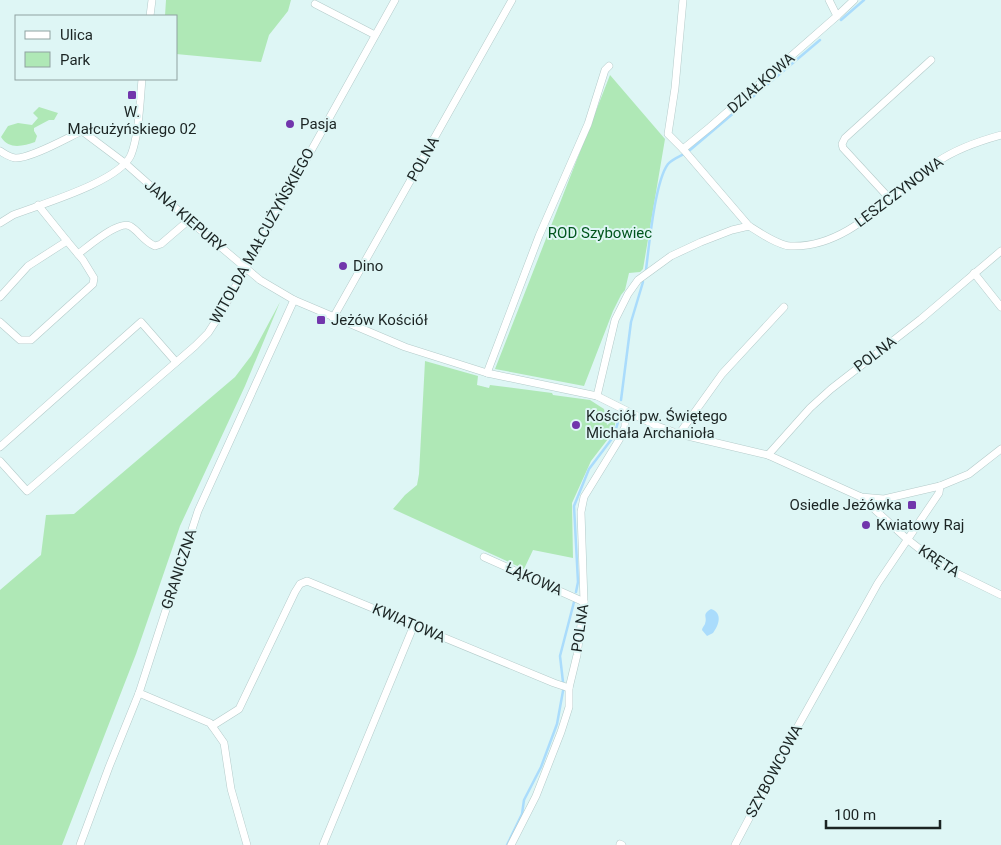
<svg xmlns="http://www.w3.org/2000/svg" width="1001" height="845" viewBox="0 0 1001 845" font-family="Roboto,sans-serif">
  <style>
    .green { fill: #afe8b6 }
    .water { fill: #aadcfc }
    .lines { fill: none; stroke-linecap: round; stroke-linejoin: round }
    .stream { stroke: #aadcfc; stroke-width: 2.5 }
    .minor-casing { stroke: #b4cbca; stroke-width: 8 }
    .minor { stroke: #fff; stroke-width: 7 }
    .poi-dot { fill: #7136ac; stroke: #def6f5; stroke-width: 2 }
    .labels { text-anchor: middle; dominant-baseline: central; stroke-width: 4; stroke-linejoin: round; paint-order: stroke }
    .street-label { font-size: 15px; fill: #1b2423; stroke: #def6f5 }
    .poi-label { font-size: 15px; fill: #1b2423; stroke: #def6f5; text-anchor: start }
    .park-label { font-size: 15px; fill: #00551d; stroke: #def6f5 }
  </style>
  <rect width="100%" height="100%" fill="#def6f5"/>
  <g class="green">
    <path d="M 166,0 L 291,0 L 288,11 L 269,35 L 261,62 L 176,54 L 176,16 L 165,16 Z"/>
    <path d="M 610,75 L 665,139 L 643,269 L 640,272 L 629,273 L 625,290 L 621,295 L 613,311 L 584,386 L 495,369 Z"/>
    <path d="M 39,107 L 58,113 L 54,120 L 49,120 L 34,128 L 34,131 L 37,136 L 35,142 C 23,146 9,150 1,137 L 8,126 L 18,123 L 32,125 L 38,118 L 33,113 Z"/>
    <path d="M 280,302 L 245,386 L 180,526 L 136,654 L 62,845 L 0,845 L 0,590 L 41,555 L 46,515 L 74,514 L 235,377 L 251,356 Z"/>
    <path d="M 425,361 L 478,376 L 477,385 L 489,388 L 490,385 L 552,393 L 553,395 L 590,400 L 604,409 L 607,425 L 615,419 L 615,425 L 611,435 L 591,461 L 572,503 L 573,558 L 533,550 L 524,569 L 393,509 L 405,495 L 417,485 L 419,474 Z"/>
  </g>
  <path class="water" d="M 711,609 C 723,613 719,625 713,633 L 707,636 L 702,630 C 702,628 704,626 705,624 C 708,616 701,615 711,609 Z"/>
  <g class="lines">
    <g class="stream">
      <path d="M 841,20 L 864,0"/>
      <path d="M 646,270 C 649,246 655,181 668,164 C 674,157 683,156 690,150 L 820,40"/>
      <path d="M 621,400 L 631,322 L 643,282"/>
      <path d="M 576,592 L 578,582 L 574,506 L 589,469 L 614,436 L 620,415"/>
      <path d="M 563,682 L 560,656 L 574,602"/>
      <path d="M 507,845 L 522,814 L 524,800 L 541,767 L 557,724 L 563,691"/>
    </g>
    <g class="minor-casing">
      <g id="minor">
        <path d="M 683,0 L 675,88 L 668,134 L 683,149 L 749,226"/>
        <path d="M 315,4 L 375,35"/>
        <path d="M 150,16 L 152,0"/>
        <path d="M 837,16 L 854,0"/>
        <path d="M 683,149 L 710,127 L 837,16 L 829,0"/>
        <path d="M 0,151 C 5,154 9,157 15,158 C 30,159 67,138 82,131 L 126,164 L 197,227 L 260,280 L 294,300 L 405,347 L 487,373 L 597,396 L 657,426 L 679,434 L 768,455 L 861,497 L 884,499 L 940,486 L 969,474 L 1001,449"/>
        <path d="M 890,199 L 843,148 L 842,144 L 845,138 L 931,60"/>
        <path d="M 0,223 L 13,215 C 41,204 119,182 131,155 C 139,135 140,101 142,79"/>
        <path d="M 78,254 C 88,247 118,220 130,226 C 139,231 143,241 155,246 L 161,244 L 189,220"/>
        <path d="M 974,273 L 1001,307"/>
        <path d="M 0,297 L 28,266 L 67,241 L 38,205"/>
        <path d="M 333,318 L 512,0"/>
        <path d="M 0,322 L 20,340 L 31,340 L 93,284 L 94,278 L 83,260 L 67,241"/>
        <path d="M 487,373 L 539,236 L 588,124 L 605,70 L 609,66"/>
        <path d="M 597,396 L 615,320 L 628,294 L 638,280 L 671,256 L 701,242 L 732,230 L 749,226 C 760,233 778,245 790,246 C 850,249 892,191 937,162 C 956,149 979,141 1001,135"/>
        <path d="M 679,434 L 722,374 L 784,307"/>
        <path d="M 0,447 L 141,322 L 176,362"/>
        <path d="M 768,455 L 810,408 L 831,389 L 921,319 L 1001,251"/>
        <path d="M 0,461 L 27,491 L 195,346 L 208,333 L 219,316 L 395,0"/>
        <path d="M 861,497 L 907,539 L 940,565 L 1001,595"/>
        <path d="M 484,557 L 584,602"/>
        <path d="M 139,693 L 210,723 L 224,743 L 231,789 L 247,845"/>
        <path d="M 212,726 L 239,709 L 295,592 L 300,584 L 307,581 L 554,683 L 569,688"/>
        <path d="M 620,844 L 622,845"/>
        <path d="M 80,845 L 109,767 L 139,693 L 198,511 L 294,300"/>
        <path d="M 323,845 L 414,625"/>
        <path d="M 511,845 L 536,796 L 561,732 L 569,707 L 569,688 L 577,655 L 584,602 L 581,512 L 584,497 L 619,440 L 625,427 L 625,411"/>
        <path d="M 735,845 L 793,735 L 878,583 L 939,493 L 940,486"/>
      </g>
    </g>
    <use href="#minor" class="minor"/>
  </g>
  <g class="poi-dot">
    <rect x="127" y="90" width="10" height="10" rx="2.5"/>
    <circle cx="290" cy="124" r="5"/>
    <circle cx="343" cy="266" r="5"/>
    <rect x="316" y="315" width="10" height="10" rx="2.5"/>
    <circle cx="576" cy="425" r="5"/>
    <rect x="907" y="500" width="10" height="10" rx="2.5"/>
    <circle cx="866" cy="525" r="5"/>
  </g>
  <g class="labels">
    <g class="street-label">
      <text transform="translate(761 83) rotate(-41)">DZIAŁKOWA</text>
      <text transform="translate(423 159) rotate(-61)">POLNA</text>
      <text transform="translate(899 192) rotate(-37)">LESZCZYNOWA</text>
      <text transform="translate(185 216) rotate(41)">JANA KIEPURY</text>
      <text transform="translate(262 236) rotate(-61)">WITOLDA MAŁCUŻYŃSKIEGO</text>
      <text transform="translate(875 354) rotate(-37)">POLNA</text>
      <text transform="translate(939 561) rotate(33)">KRĘTA</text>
      <text transform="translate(179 569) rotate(-72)">GRANICZNA</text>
      <text transform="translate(534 579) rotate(24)">ŁĄKOWA</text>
      <text transform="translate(409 623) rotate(23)">KWIATOWA</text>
      <text transform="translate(580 628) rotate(-82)">POLNA</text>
      <text transform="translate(774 771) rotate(-62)">SZYBOWCOWA</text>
    </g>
    <g class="poi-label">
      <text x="132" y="112" text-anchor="middle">W.<tspan x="132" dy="17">Małcużyńskiego 02</tspan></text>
      <text x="300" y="124">Pasja</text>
      <text x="353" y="266">Dino</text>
      <text x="331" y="320">Jeżów Kościół</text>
      <text x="586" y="416">Kościół pw. Świętego<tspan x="586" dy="17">Michała Archanioła</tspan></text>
      <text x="902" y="505" text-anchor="end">Osiedle Jeżówka</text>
      <text x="876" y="525">Kwiatowy Raj</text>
    </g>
    <g class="park-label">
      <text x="600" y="233">ROD Szybowiec</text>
    </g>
  </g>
  <rect x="15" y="15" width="162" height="65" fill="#def6f5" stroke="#90a2a1"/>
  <rect x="25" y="31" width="25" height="8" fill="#ffffff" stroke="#90a2a1"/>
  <text x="60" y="40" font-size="15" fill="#1b2423">Ulica</text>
  <rect x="25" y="52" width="25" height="15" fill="#afe8b6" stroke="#90a2a1"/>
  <text x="60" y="65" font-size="15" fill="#1b2423">Park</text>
  <path d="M826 820v8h114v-8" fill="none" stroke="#1b2423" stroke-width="2.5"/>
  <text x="834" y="820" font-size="15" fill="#1b2423" stroke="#def6f5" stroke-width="4" paint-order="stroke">100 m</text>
</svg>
